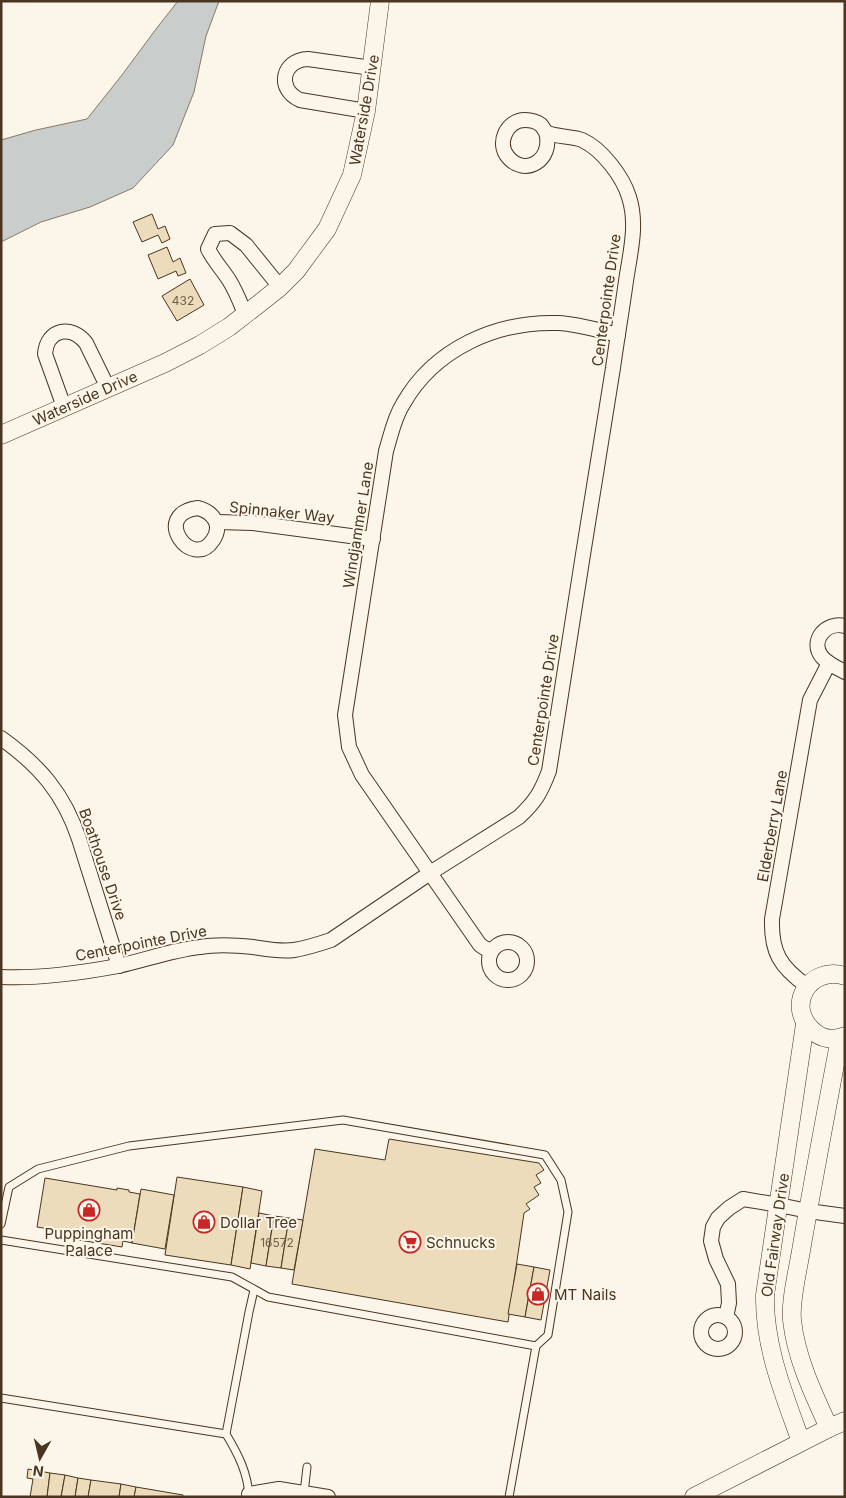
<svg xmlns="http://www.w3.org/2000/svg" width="846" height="1498" viewBox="0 0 846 1498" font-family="Inter,sans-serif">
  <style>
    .water { fill: #c9cecd; stroke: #887966 }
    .building { fill: #ecdcbc; stroke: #4a3520 }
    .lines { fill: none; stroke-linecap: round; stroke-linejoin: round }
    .service-casing { stroke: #4a3520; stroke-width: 9 }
    .minor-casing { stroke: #4a3520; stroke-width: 16 }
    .tertiary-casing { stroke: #4a3520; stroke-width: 19 }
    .service { stroke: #fbf6e9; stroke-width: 7 }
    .minor { stroke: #fbf6e9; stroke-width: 14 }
    .tertiary { stroke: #fbf6e9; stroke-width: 18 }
    .labels { text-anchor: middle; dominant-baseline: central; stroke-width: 4; stroke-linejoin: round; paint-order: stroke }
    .number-label { font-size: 12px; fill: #725f47 }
    .street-label { font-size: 15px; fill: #4a3520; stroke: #fbf6e9 }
    .poi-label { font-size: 15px; fill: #4a3520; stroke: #fbf6e9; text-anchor: start }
  </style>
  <rect width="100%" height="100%" fill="#fbf6e9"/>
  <path class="water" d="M 178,1 L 219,1 L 206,36 L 194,92 L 173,145 L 133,188 L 90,207 L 41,222 L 1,242 L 1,140 L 36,130 L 87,119 L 122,75 L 156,29 Z"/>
  <g class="building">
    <path d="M 152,214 L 158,229 L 165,226 L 170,239 L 162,243 L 158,235 L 142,242 L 133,222 Z"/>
    <path d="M 167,247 L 173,262 L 180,258 L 186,273 L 178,276 L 176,271 L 158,279 L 148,255 Z"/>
    <path d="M 190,279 L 204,305 L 177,321 L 162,296 Z"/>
    <path d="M 389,1139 L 539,1163 L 544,1170 L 536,1175 L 541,1183 L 534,1187 L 539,1195 L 526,1204 L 530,1209 L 524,1213 L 508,1322 L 292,1284 L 315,1149 L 385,1160 Z"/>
    <path d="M 177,1177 L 243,1187 L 231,1265 L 165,1255 Z"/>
    <path d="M 45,1178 L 117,1190 L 117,1188 L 129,1190 L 129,1192 L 140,1194 L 132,1243 L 123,1241 L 122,1247 L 79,1240 L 80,1234 L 37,1227 Z"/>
    <path d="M 243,1187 L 262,1191 L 250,1269 L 231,1265 Z"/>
    <path d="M 141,1189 L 174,1195 L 165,1249 L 132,1243 Z"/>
    <path d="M 259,1213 L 274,1216 L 266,1266 L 251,1263 Z"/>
    <path d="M 274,1216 L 289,1218 L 281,1268 L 266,1266 Z"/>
    <path d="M 289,1218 L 303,1220 L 294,1270 L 281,1268 Z"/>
    <path d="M 517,1264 L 534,1267 L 525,1317 L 508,1314 Z"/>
    <path d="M 534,1267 L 550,1270 L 541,1320 L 525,1317 Z"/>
    <path d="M 28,1469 L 50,1473 L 47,1497 L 30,1497 L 33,1479 L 27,1478 Z"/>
    <path d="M 50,1473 L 65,1475 L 61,1497 L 47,1497 Z"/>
    <path d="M 65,1475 L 78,1478 L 75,1497 L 61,1497 Z"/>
    <path d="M 78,1478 L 91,1480 L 88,1497 L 75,1497 Z"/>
    <path d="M 91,1480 L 121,1484 L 119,1497 L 88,1497 Z"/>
    <path d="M 121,1484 L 136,1487 L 134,1497 L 119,1497 Z"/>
    <path d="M 136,1487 L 183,1495 L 183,1497 L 134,1497 Z"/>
  </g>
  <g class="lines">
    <g class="service-casing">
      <g id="service">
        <path d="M 1,1224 L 9,1187 L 38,1169 L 129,1146 L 343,1120 L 545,1155 L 561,1180 L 568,1212 L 548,1335 L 536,1346"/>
        <path d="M 1,1240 L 232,1277 L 268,1297 L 536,1346 L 509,1497"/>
        <path d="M 1,1398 L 226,1434"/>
        <path d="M 304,1493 L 307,1467"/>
        <path d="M 249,1497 C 248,1473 238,1454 226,1434 L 249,1312 L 254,1290"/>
      </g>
    </g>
    <g class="minor-casing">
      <g id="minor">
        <path d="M 366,111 L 300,100 C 276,89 282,60 308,59 L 372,68"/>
        <path d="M 245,314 C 240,302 236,291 229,280 C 222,269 214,261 208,249 L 215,234 L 230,233 L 246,245 L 280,287"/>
        <path d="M 64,407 L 45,354 C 47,329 71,324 86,343 L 108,388"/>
        <path d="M 198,508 C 213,512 223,525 213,540 C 192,572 150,514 198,508 Z"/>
        <path d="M 217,522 L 253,523 L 373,539"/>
        <path d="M 845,626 C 826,621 809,641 822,657 C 828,664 837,668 845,672"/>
        <path d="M 1,738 C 40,766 64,794 79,839 L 119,966"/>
        <circle cx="508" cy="961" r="19"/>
        <path d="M 491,952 L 480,945 L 362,775 L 349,747 L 345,715 L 386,451 C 391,435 394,418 403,404 C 434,349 496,321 558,323 C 578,324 598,330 618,335"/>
        <path d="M 1,977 C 40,979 80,973 118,966 C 146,960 172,950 200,947 C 217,944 235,945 253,947 C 266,949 280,952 294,950 C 307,948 319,944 331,940 L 430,873 L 519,817 C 536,801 541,792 549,771 C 570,637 591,502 613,368 C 617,339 622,310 626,281 C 630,253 638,225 629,197 C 623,177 602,149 582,140 C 573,136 553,137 546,132 C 544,130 543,127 541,125 C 536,121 530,120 525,120 C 507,120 496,143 508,157 C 524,177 554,161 546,132"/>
        <path d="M 807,986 C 780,967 771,952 772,919 L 810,700 L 829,663"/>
        <circle cx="718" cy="1332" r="17"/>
        <path d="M 726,1317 L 729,1303 L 728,1284 L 716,1259 L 711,1241 L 713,1227 L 718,1218 L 729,1208 L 743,1199 L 779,1205 L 808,1211 L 845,1216"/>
        <path d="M 249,1494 L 279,1489 L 328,1497"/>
      </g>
    </g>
    <g class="tertiary-casing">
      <g id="tertiary">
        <path d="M 1,435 L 165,363 L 200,345 L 229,327 L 260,303 L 280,287 L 296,271 L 327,229 L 352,175 L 366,111 L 380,1"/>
        <path d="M 845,976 C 810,965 785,1005 812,1030 C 821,1039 833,1041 845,1036"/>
        <path d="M 829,1428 C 813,1393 796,1358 792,1320 C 790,1300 799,1265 802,1245 C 814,1176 827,1107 840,1038"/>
        <path d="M 801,1442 C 784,1394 764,1347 765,1295 L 805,1024"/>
        <path d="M 694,1497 L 829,1428 L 845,1421"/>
      </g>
    </g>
    <use href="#service" class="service"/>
    <use href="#minor" class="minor"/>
    <use href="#tertiary" class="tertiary"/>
  </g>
  <defs>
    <g id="shop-ring" transform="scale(1.125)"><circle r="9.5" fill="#fbf6e9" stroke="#c62828" stroke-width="1.5"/><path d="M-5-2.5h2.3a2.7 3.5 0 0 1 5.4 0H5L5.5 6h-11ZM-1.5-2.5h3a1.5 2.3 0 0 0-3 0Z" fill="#c62828"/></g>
    <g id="supermarket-ring" transform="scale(1.125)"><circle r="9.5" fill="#fbf6e9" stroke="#c62828" stroke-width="1.5"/><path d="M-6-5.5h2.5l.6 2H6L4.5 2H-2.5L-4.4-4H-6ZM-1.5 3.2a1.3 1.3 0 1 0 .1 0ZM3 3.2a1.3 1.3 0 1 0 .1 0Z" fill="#c62828"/></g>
  </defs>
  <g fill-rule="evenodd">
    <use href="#shop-ring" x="89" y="1210"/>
    <use href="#shop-ring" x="204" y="1222"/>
    <use href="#supermarket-ring" x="410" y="1242"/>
    <use href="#shop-ring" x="538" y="1294"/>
  </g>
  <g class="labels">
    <g class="number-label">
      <text x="183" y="300">432</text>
      <text x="277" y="1242">16572</text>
    </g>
    <g class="street-label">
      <text transform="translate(364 110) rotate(-80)">Waterside Drive</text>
      <text transform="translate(606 300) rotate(-82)">Centerpointe Drive</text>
      <text transform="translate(85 398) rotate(-24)">Waterside Drive</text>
      <text transform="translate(282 512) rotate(6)">Spinnaker Way</text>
      <text transform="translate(358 525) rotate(-81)">Windjammer Lane</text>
      <text transform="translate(543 700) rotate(-81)">Centerpointe Drive</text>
      <text transform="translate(772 826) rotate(-80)">Elderberry Lane</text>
      <text transform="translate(103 864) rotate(71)">Boathouse Drive</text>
      <text transform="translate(141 943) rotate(-11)">Centerpointe Drive</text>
      <text transform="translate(775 1235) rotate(-82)">Old Fairway Drive</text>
    </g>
    <g class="poi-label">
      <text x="220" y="1222">Dollar Tree</text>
      <text x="89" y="1233" text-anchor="middle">Puppingham<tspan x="89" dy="17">Palace</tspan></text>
      <text x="426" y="1242">Schnucks</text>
      <text x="554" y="1294">MT Nails</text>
    </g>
  </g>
  <rect width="846" height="1498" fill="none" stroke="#4a3520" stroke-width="5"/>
  <g transform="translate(40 1458) rotate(188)" stroke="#fbf6e9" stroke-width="4" paint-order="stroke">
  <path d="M0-4L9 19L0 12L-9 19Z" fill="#4a3520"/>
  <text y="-8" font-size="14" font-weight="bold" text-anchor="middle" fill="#4a3520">N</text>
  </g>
</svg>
